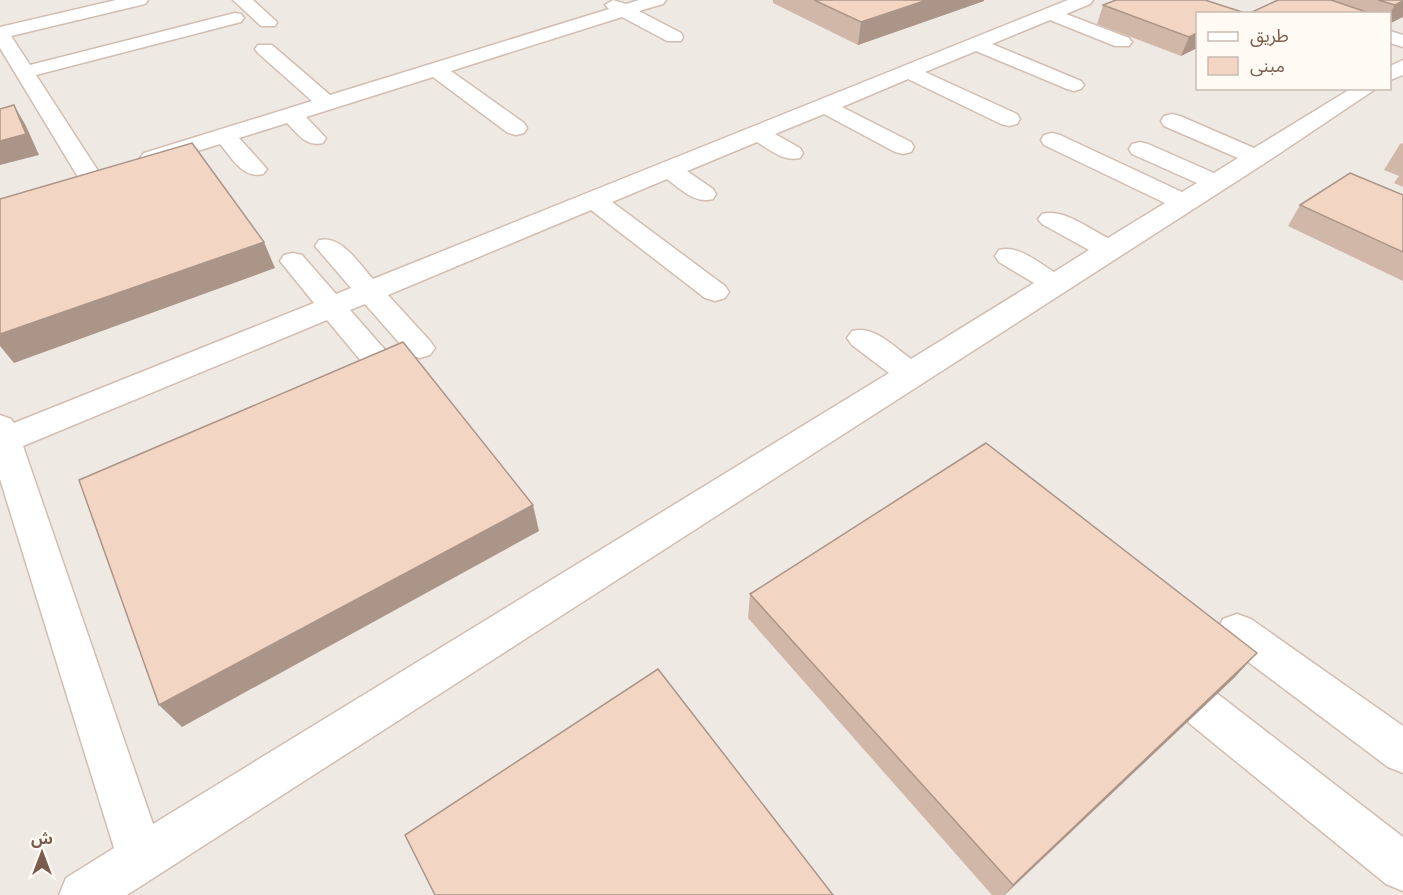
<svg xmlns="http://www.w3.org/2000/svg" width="1403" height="895" viewBox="0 0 1403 895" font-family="'PT Sans Narrow','Noto Sans Arabic',sans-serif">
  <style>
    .industrial { fill: #efe9e4; fill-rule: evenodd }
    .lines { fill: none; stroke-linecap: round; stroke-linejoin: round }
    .minor-casing { stroke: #d1beb0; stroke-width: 3 }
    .minor { fill: #fff; fill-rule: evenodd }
    .wall { fill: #d1b7a8 }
    .shaded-wall { fill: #aa9588 }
    .building { fill: #f3d5c3; stroke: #aa9588; stroke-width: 1.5 }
  </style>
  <rect width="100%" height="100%" fill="#fdf6ec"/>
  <path class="industrial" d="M 0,0 L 1403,0 L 1403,895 L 0,895 ZM 1198,14 L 1390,14 L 1390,88 L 1198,88 Z"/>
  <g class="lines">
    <g class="minor-casing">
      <g id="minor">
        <path d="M 116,0 L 148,0 L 145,4 L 11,36 L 30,65 L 235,13 L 241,14 L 244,18 L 241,22 L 36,75 L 102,177 L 98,182 L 90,184 L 82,182 L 78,177 L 0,48 L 0,27 Z"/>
        <path d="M 233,0 L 253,0 L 277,22 L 275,26 L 261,26 Z"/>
        <path d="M 613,0 L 626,4 L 639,0 L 666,0 L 663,4 L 639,11 L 681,33 L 683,37 L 681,41 L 667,41 L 622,17 L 451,71 L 524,123 L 527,128 L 524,133 L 516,135 L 508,133 L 433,77 L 306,117 L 326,138 L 323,143 C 306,147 298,134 287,123 L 239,138 L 267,169 L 263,174 C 243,179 232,158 220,144 L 152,165 L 144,163 L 140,158 L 144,153 L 312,101 L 258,53 L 255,49 L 258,45 L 272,45 L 330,95 L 609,9 L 605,5 Z"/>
        <path d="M 1068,0 L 1093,0 L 1090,4 L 1066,14 L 1129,38 L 1132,42 L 1129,46 L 1115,46 L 1050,20 L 992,44 L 1081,81 L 1084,85 L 1081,89 L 1074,91 L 1067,89 L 976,51 L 925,72 L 1017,114 L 1020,119 L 1017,124 L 1009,126 L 1001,124 L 908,79 L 842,107 L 911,142 L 914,147 L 911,152 L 903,154 L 895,152 L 824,114 L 775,134 L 800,148 L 803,153 L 800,158 C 784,162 770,150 757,142 L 687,171 L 713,189 L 716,194 L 713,199 C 694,204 681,189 667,179 L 612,202 L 725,286 L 729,292 L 725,298 L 715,301 L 705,298 L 591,210 L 388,295 L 430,341 L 435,348 L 430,355 L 420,358 L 410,355 L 365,304 L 350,310 L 394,360 L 398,367 L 394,374 L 383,377 L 372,374 L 327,320 L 23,446 L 153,824 L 889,373 L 852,345 L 847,338 L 852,331 C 874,325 893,346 911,359 L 1034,283 L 999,262 L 995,256 L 999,250 C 1019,245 1037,262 1054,272 L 1089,250 L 1042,224 L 1038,219 L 1042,214 C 1064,208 1089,229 1108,238 L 1165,203 L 1044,145 L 1041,140 L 1044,135 L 1052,133 L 1060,135 L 1182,192 L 1197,183 L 1132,154 L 1129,149 L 1132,144 L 1140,142 L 1148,144 L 1214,173 L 1238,158 L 1164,126 L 1161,121 L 1164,116 L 1172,114 L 1180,116 L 1254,148 L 1352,88 L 1377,88 L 1265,163 L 127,895 L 59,895 L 66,878 L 114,848 L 0,479 L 0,415 L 11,419 L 14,423 L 314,303 L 280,261 L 284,255 L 293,253 L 302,255 L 336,294 L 351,288 L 315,246 L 319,240 C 342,235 358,263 373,279 Z"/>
        <path d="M 1390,31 L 1403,35 L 1403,47 L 1390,43 Z"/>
        <path d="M 1403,60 L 1403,75 L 1390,80 L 1390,66 Z"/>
        <path d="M 1237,614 L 1251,619 L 1403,726 L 1403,773 L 1388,767 L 1223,643 L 1217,631 L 1223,619 Z"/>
        <path d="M 1204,689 L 1219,695 L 1403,837 L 1403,891 L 1386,884 L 1189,723 L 1183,709 L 1189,695 Z"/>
      </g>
    </g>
    <use href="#minor" class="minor"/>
  </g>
  <g class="wall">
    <path d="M 773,0 L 984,0 L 984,1 L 858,45 L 773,3 Z"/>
    <path d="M 1278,0 L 1403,0 L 1389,24 L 1389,14 L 1251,14 L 1252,12 Z"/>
    <path d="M 1103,5 L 1242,12 L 1241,14 L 1197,14 L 1197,48 L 1181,56 L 1097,24 Z"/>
    <path d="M 1403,143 L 1403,187 L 1394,183 L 1399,176 L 1384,170 L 1400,144 Z"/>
    <path d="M 1403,195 L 1403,281 L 1288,226 L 1300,205 Z"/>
    <path d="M 750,594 L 1235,677 L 1005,895 L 992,895 L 748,618 Z"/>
  </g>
  <g class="shaded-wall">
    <path d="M 927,0 L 984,0 L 984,1 L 858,45 L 861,22 Z"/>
    <path d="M 1403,1 L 1403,17 L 1389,24 L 1389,14 L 1395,5 Z"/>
    <path d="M 1197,33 L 1197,48 L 1181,56 L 1189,37 Z"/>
    <path d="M 14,105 L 26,126 L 39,155 L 0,165 L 0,141 Z"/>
    <path d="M 264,242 L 275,268 L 14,363 L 0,346 L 0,334 Z"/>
    <path d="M 533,505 L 539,531 L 182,727 L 159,705 Z"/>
    <path d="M 1257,653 L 1235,677 L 1004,895 L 1013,885 Z"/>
  </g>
  <g class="building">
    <path d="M 814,0 L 927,0 L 861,22 Z"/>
    <path d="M 1116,0 L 1205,0 L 1242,12 L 1239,14 L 1197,14 L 1197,33 L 1189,37 L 1103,5 Z"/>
    <path d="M 1278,0 L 1331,0 L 1372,14 L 1256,14 L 1252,12 Z"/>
    <path d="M 1378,0 L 1403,0 L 1403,1 L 1395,5 Z"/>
    <path d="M 14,105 L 26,134 L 0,141 L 0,109 Z"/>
    <path d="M 192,143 L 264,242 L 0,334 L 0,199 Z"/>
    <path d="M 1350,173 L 1403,195 L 1403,252 L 1300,205 Z"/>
    <path d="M 403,342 L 533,505 L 159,705 L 79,480 Z"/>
    <path d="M 986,443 L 1257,653 L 1013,885 L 750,594 Z"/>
    <path d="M 658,669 L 833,895 L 435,895 L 405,835 Z"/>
  </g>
  <rect x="1196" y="12" width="195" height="78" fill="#fffaf3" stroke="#cabbb1" stroke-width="1.5"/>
  <rect x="1208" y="32" width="30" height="9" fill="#ffffff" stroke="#cabbb1" stroke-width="1.5"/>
  <text x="1250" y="42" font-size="18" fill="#7a5c4d">طريق</text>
  <rect x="1208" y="57" width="30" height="18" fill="#f3d5c3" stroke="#cabbb1" stroke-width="1.5"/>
  <text x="1250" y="72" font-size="18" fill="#7a5c4d">مبنى</text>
  <g transform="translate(42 853)" stroke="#fffaf3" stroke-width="4.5" paint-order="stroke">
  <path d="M0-4.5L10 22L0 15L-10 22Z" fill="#7a5c4d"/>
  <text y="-9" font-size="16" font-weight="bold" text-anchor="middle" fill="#7a5c4d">ش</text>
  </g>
</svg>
